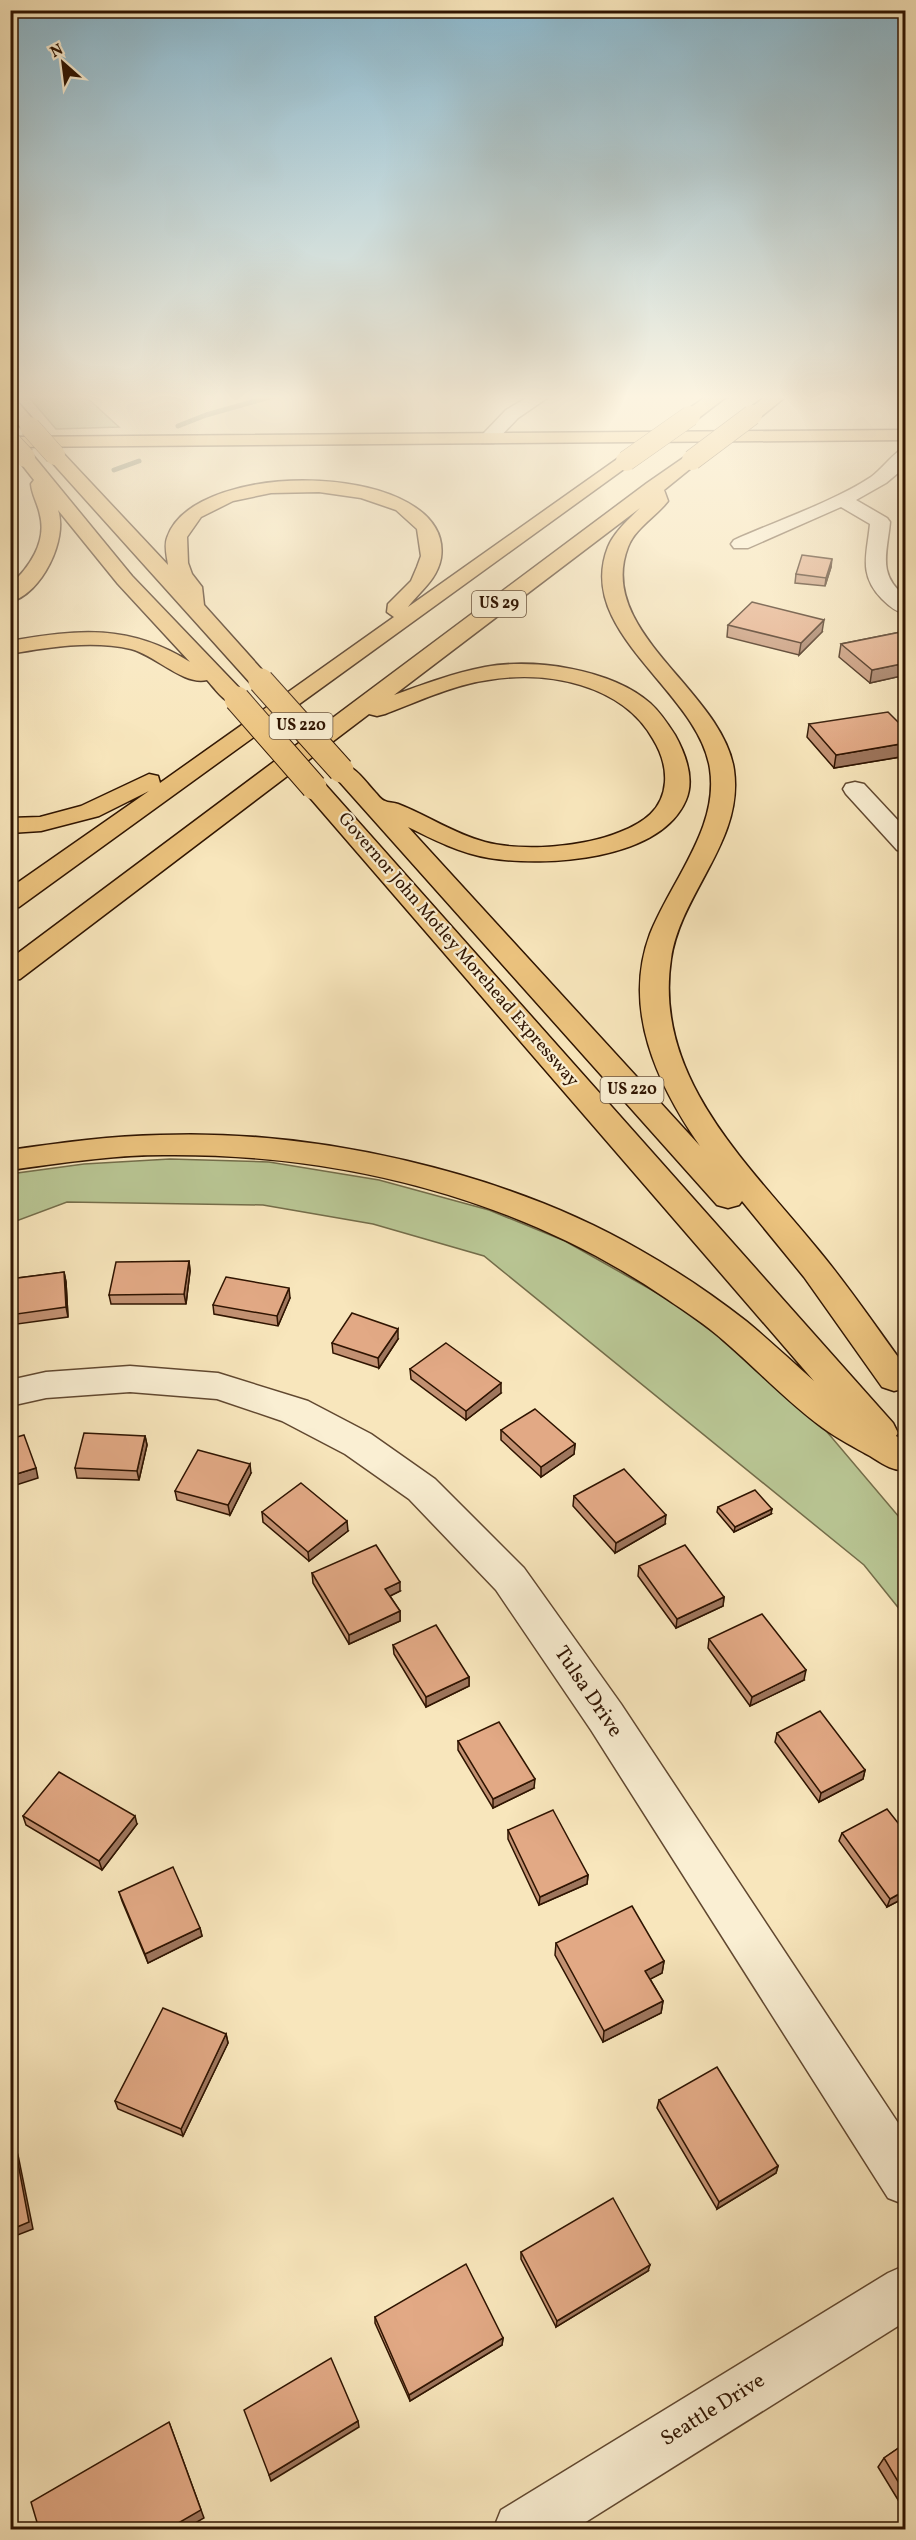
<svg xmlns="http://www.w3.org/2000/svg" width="916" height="2540" viewBox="0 0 916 2540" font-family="Vollkorn,serif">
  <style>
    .green { fill: #b9c694; stroke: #746d4a; stroke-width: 1.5 }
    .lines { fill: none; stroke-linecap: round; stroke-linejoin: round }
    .stream { stroke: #727b68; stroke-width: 5 }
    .minor-casing { stroke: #614830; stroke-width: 3 }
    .major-casing { stroke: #2f1401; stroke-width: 3 }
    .highway-casing { stroke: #2f1401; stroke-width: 3 }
    .minor { fill: #faefd3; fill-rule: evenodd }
    .major { fill: #ecc37e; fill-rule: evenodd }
    .highway { fill: #ecc37e; fill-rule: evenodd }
    .highway-bridge-far1-casing { stroke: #2f1401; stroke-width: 21; stroke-linecap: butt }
    .highway-bridge-casing { stroke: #2f1401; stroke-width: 27; stroke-linecap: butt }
    .highway-bridge-far1 { stroke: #ecc37e; stroke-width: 20 }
    .highway-bridge { stroke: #ecc37e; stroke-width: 25 }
    .wall { fill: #c29172; stroke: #2f1401; stroke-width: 1.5 }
    .shaded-wall { fill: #9e765d; stroke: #2f1401; stroke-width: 1.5 }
    .building { fill: #e2a985; stroke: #2f1401; stroke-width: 1.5 }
    .labels { text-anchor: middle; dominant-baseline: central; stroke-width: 4.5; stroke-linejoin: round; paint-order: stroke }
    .shield { fill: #faefd3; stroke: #6c5640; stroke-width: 1.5 }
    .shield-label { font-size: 16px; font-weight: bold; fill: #2f1401 }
    .street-label { font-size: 18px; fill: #2f1401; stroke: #faefd3 }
    .near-street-label { font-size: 21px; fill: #2f1401; stroke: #faefd3 }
  </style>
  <rect width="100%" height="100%" fill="#f8e6bc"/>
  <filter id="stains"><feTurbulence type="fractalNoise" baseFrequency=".00333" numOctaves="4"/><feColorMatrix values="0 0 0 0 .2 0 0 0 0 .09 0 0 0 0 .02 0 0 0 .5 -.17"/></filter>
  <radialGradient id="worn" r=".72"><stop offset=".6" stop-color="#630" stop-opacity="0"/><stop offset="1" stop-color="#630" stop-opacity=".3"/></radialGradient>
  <g class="green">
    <path d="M 26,394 L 83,394 L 119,427 L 56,429 Z"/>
    <path d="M 170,1159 L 269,1162 L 379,1180 L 489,1210 L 565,1241 L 673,1302 L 751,1360 L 822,1426 L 905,1524 L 905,1616 L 864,1565 L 484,1256 L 373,1224 L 263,1205 L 67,1202 L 11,1223 L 10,1174 L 84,1164 Z"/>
  </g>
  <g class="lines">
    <g class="stream">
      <path d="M 178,426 L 206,415 L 280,394"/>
      <path d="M 114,470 L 139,461"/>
      <path d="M 10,515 L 15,513"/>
    </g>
    <g class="minor-casing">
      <g id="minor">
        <path d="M 533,394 L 553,394 L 518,418 L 494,443 L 482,443 L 479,439 L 482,435 L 506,410 Z"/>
        <path d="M 897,394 L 906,394 L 906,405 L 900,404 Z"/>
        <path d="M 906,447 L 904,468 L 886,483 L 856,500 L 887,518 L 890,522 C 887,554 877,575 906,597 L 906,614 C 896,612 889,606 882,599 C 858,574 867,555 870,524 L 841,507 L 748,548 L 734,548 L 731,544 L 734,540 C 776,521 833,502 871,477 C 881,470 898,448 906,447 Z"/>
        <path d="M 855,782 L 864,784 L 906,829 L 906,852 L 897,850 L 846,794 L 843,789 L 846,784 Z"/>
        <path d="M 130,1366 L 218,1373 L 308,1401 L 371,1434 L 435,1479 L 524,1568 L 621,1704 L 906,2135 L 906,2205 L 888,2198 L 591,1730 L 496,1590 L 409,1499 L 345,1454 L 282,1421 L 217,1399 L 130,1392 L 46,1398 L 10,1406 L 10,1380 L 46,1372 Z"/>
        <path d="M 906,2265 L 906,2321 L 573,2530 L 493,2530 L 501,2510 L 888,2273 Z"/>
      </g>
    </g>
    <g class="major-casing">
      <path id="major" d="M 906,430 L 906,440 L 10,447 L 10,437 Z"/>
    </g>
    <g class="highway-casing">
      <g id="highway">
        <path d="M 710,394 L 730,394 L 696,420 L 684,420 L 681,416 L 684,412 Z"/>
        <path d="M 769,394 L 789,394 L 758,419 L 746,419 L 743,415 L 746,411 Z"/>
        <path d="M 10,399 L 16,400 L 36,423 L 39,427 L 36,431 L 24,431 L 10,415 Z"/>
        <path d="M 55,450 L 61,451 L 168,565 C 167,557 164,546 167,538 C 194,455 455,462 441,558 C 437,580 420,591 408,607 L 620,457 L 632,457 L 635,461 L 19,907 L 10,909 L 10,888 L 149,791 L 99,816 L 41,831 L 10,833 L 10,818 L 40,817 L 81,806 L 149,774 L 158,776 L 160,783 L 394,617 L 387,612 L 388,604 L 411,581 L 417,567 L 421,556 L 417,529 L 396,510 L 361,498 L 319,492 L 271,493 L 233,501 L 201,517 L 187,537 L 188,563 L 192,574 L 202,587 L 204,605 L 272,681 L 269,686 L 261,688 L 253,686 L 49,459 L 46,455 L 49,451 Z"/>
        <path d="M 25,452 L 31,453 L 132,576 L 245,694 L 248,699 L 245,704 C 227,708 218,692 207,680 C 184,686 155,655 131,649 C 92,640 49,647 10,654 L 10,641 C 78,629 130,624 190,662 L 118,584 L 58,510 C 68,539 42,594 10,602 L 10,585 C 29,568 47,542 40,515 C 38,504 32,495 31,484 L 34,480 L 16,457 L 19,453 Z"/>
        <path d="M 692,455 L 698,456 L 701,460 L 664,490 L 668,501 C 656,517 635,528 628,547 C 595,632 723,691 734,770 C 744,841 681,892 671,959 C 653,1077 747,1163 815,1246 C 848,1285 876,1327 906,1368 L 906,1388 L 894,1391 L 882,1387 L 804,1277 L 742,1201 L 739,1205 L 728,1208 L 717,1205 L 329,770 L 333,765 C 352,760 363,779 375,792 C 377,794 381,800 385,801 C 388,803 393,802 398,804 C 427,815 454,834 485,842 C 522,852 584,847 620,832 C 643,823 663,810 665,782 C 666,767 661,752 653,739 C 622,684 547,670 488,680 C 453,685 419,701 385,714 L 377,716 L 369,714 L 20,979 L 10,981 L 10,959 L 647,483 L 686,456 ZM 640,508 C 629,519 614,532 608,547 C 574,633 699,691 710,769 C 716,808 697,844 679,877 C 669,895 658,914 650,934 C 622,1009 657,1084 700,1146 L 408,827 C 434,840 460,853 489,858 C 545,867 660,861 686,800 C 695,779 685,753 675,735 C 668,724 660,712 650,703 C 611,669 534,658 485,667 C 454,673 424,684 394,695 Z"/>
        <path d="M 314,780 L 323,782 L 893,1423 L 898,1433 L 896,1436 L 906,1442 L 906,1470 C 893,1472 880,1462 870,1456 C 854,1447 838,1439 823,1428 C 787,1402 757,1369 723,1340 C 706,1325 686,1312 667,1299 C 519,1198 341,1153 163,1155 C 112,1155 61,1163 10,1170 L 10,1150 C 60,1143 109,1136 160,1135 C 314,1129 506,1172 640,1250 C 677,1271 713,1295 746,1321 C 769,1340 791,1361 814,1381 L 305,792 L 302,787 L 305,782 Z"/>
      </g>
    </g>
    <use href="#minor" class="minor"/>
    <use href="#major" class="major"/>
    <use href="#highway" class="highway"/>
    <g class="highway-bridge-far1-casing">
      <g id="highway-bridge-far1">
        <path d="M 30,427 L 55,455"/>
        <path d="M 10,441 L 25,457"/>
        <path d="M 692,460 L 752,415"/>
        <path d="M 626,461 L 690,416"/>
      </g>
    </g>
    <g class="highway-bridge-casing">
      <g id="highway-bridge">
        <path d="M 261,681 L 341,770"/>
        <path d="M 237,699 L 314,787"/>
      </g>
    </g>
    <use href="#highway-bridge-far1" class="highway-bridge-far1"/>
    <use href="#highway-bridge" class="highway-bridge"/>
  </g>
  <g class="wall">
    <path d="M 831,567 L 825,586 L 795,583 L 796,574 Z"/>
    <path d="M 728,625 L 822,632 L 799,655 L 727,637 Z"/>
    <path d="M 906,631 L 906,675 L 870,683 L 839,657 L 841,644 Z"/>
    <path d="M 809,724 L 906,730 L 906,756 L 834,768 L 807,737 Z"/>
    <path d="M 906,764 L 906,782 L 901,778 L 904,765 Z"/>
    <path d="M 189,1261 L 190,1271 L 186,1304 L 111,1304 L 109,1295 Z"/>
    <path d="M 64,1272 L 66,1282 L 68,1317 L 10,1325 L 10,1279 Z"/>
    <path d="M 290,1298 L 278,1326 L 214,1314 L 213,1305 Z"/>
    <path d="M 398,1339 L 379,1368 L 333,1353 L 332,1343 Z"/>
    <path d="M 410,1369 L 501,1393 L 466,1420 L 411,1379 Z"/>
    <path d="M 501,1430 L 575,1444 L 574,1454 L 541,1477 L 501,1440 Z"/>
    <path d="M 145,1436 L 147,1445 L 139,1480 L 77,1478 L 75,1468 Z"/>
    <path d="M 251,1473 L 230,1515 L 177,1500 L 175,1491 Z"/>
    <path d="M 574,1496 L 665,1524 L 615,1553 L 573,1506 Z"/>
    <path d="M 718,1507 L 771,1514 L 734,1532 L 717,1512 Z"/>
    <path d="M 262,1512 L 348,1531 L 309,1561 L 263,1522 Z"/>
    <path d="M 639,1566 L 724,1597 L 723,1606 L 676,1628 L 638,1576 Z"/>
    <path d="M 312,1573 L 400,1591 L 390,1596 L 400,1611 L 400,1621 L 349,1644 L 313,1583 Z"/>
    <path d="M 709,1639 L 804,1680 L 750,1706 L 708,1648 Z"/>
    <path d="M 393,1645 L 469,1677 L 469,1686 L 426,1707 L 394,1654 Z"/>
    <path d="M 777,1733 L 865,1770 L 863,1779 L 819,1802 L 775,1742 Z"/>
    <path d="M 458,1741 L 534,1788 L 493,1808 L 458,1750 Z"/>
    <path d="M 23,1816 L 137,1824 L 102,1870 L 26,1825 Z"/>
    <path d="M 508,1830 L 588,1875 L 587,1884 L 539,1905 L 508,1839 Z"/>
    <path d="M 842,1833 L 906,1833 L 906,1897 L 887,1907 L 839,1841 Z"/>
    <path d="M 119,1892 L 200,1928 L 202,1936 L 148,1963 L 122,1901 Z"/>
    <path d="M 556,1943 L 664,1961 L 662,1973 L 650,1979 L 663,2001 L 661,2013 L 603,2042 L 555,1955 Z"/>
    <path d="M 226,2034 L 228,2043 L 183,2136 L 118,2109 L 115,2101 Z"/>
    <path d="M 659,2100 L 778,2166 L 776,2173 L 717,2209 L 657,2108 Z"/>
    <path d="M 521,2252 L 648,2271 L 556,2327 L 521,2259 Z"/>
    <path d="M 375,2317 L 503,2338 L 502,2345 L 410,2401 L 375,2323 Z"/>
    <path d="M 906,2443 L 906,2513 L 878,2467 L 884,2458 Z"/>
  </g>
  <g class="shaded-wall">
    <path d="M 832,559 L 831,567 L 825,586 L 826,578 Z"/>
    <path d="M 824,620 L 822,632 L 799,655 L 801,643 Z"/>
    <path d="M 906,663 L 906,675 L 870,683 L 872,670 Z"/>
    <path d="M 906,743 L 906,756 L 834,768 L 836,755 Z"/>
    <path d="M 189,1261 L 190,1271 L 186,1304 L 184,1294 Z"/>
    <path d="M 64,1272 L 66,1282 L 68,1317 L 66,1307 Z"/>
    <path d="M 289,1288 L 290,1298 L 278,1326 L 277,1316 Z"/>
    <path d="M 398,1329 L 398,1339 L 379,1368 L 378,1358 Z"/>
    <path d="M 501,1383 L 501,1393 L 466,1420 L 466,1411 Z"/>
    <path d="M 145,1436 L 147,1445 L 139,1480 L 137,1471 Z"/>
    <path d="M 575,1444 L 574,1454 L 541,1477 L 541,1467 Z"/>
    <path d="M 250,1464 L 251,1473 L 230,1515 L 228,1505 Z"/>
    <path d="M 36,1468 L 38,1478 L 10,1487 L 10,1476 Z"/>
    <path d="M 772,1509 L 771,1514 L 734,1532 L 735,1527 Z"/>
    <path d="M 666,1515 L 665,1524 L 615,1553 L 616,1543 Z"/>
    <path d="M 347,1521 L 348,1531 L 309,1561 L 308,1552 Z"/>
    <path d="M 400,1582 L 400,1591 L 386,1598 L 385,1589 Z"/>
    <path d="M 724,1597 L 723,1606 L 676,1628 L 677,1619 Z"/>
    <path d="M 400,1611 L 400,1621 L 349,1644 L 349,1635 Z"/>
    <path d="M 806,1670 L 804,1680 L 750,1706 L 752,1697 Z"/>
    <path d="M 469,1677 L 469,1686 L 426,1707 L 426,1697 Z"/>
    <path d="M 865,1770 L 863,1779 L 819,1802 L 821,1793 Z"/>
    <path d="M 535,1779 L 534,1788 L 493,1808 L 493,1799 Z"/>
    <path d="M 135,1816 L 137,1824 L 102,1870 L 99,1861 Z"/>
    <path d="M 588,1875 L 587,1884 L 539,1905 L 540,1897 Z"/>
    <path d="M 906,1890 L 906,1897 L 887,1907 L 890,1899 Z"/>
    <path d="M 200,1928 L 202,1936 L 148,1963 L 145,1954 Z"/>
    <path d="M 664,1961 L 662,1973 L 643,1983 L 645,1971 Z"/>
    <path d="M 663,2001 L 661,2013 L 603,2042 L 604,2031 Z"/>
    <path d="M 226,2034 L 228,2043 L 183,2136 L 181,2129 Z"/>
    <path d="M 15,2147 L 18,2155 L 33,2229 L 10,2238 Z"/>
    <path d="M 778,2166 L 776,2173 L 717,2209 L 719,2202 Z"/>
    <path d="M 650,2265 L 648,2271 L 556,2327 L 557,2321 Z"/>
    <path d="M 503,2338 L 502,2345 L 410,2401 L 409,2395 Z"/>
    <path d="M 358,2421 L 359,2427 L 271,2481 L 269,2475 Z"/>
    <path d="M 169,2422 L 204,2518 L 185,2529 L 168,2529 Z"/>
  </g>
  <g class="building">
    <path d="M 802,555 L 832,559 L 826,578 L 796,574 Z"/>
    <path d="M 752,602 L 824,620 L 801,643 L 728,625 Z"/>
    <path d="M 906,631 L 906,663 L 872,670 L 841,644 Z"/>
    <path d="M 888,712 L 906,730 L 906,743 L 836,755 L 809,724 Z"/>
    <path d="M 189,1261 L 184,1294 L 109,1295 L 116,1262 Z"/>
    <path d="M 64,1272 L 66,1307 L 10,1315 L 10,1279 Z"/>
    <path d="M 226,1277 L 289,1288 L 277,1316 L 213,1305 Z"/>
    <path d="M 352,1313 L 398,1329 L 378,1358 L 332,1343 Z"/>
    <path d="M 446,1343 L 501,1383 L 466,1411 L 410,1369 Z"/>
    <path d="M 535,1409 L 575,1444 L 541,1467 L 501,1430 Z"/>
    <path d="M 84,1433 L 145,1436 L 137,1471 L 75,1468 Z"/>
    <path d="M 24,1435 L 36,1468 L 10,1476 L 10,1439 Z"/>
    <path d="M 198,1450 L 250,1464 L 228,1505 L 175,1491 Z"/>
    <path d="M 624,1469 L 666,1515 L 616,1543 L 574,1496 Z"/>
    <path d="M 301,1483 L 347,1521 L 308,1552 L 262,1512 Z"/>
    <path d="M 755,1490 L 772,1509 L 735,1527 L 718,1507 Z"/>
    <path d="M 376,1545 L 400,1582 L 385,1589 L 400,1611 L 349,1635 L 312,1573 Z"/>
    <path d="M 685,1545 L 724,1597 L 677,1619 L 639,1566 Z"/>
    <path d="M 762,1614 L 806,1670 L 752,1697 L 709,1639 Z"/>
    <path d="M 436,1625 L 469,1677 L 426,1697 L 393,1645 Z"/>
    <path d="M 820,1711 L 865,1770 L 821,1793 L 777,1733 Z"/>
    <path d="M 499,1722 L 535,1779 L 493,1799 L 458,1741 Z"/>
    <path d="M 59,1772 L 135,1816 L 99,1861 L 23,1816 Z"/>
    <path d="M 887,1809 L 906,1833 L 906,1890 L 890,1899 L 842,1833 Z"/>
    <path d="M 553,1810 L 588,1875 L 540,1897 L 508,1830 Z"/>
    <path d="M 173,1867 L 200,1928 L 145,1954 L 119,1892 Z"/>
    <path d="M 632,1906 L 664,1961 L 645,1971 L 663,2001 L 604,2031 L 556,1943 Z"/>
    <path d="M 163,2008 L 226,2034 L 181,2129 L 115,2101 Z"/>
    <path d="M 717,2067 L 778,2166 L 719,2202 L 659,2100 Z"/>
    <path d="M 15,2147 L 29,2222 L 10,2230 L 10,2149 Z"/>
    <path d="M 613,2198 L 650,2265 L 557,2321 L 521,2252 Z"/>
    <path d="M 466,2264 L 503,2338 L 409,2395 L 375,2317 Z"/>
    <path d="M 331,2358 L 358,2421 L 269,2475 L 244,2410 Z"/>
    <path d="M 169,2422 L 201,2510 L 168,2529 L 39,2529 L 31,2502 Z"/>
    <path d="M 906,2443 L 906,2495 L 884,2458 Z"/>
  </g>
  <linearGradient id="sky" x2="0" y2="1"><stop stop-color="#8ab9d0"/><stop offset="0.53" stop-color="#fcf4e1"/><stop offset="1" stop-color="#fcf4e1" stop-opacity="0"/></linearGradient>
  <rect width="916" height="749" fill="url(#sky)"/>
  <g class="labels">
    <g class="shield">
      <rect x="472" y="591" width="54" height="26" rx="4.5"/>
      <rect x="269.5" y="713" width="63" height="26" rx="4.5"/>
      <rect x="600.5" y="1077" width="63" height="26" rx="4.5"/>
    </g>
    <g class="shield-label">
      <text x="499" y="604">US 29</text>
      <text x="301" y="726">US 220</text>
      <text x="632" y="1090">US 220</text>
    </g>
    <g class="street-label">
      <text transform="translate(458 950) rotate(49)">Governor John Motley Morehead Expressway</text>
    </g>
    <g class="near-street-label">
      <text transform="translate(588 1692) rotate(56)">Tulsa Drive</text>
      <text transform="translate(713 2410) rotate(-32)">Seattle Drive</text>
    </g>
  </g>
  <rect width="916" height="2540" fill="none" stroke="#f8e6bc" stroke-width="36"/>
  <rect x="12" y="12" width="892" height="2516" fill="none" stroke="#2f1401" stroke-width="3"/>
  <rect x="18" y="18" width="880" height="2504" fill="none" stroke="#2f1401" stroke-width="1.5"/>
  <g transform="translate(63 63) rotate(332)" stroke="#faefd3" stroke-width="4.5" paint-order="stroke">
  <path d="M0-4.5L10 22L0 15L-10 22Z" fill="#2f1401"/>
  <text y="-9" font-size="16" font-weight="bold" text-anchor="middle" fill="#2f1401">N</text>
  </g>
  <rect width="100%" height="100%" filter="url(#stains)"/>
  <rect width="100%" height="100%" fill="url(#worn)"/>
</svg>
